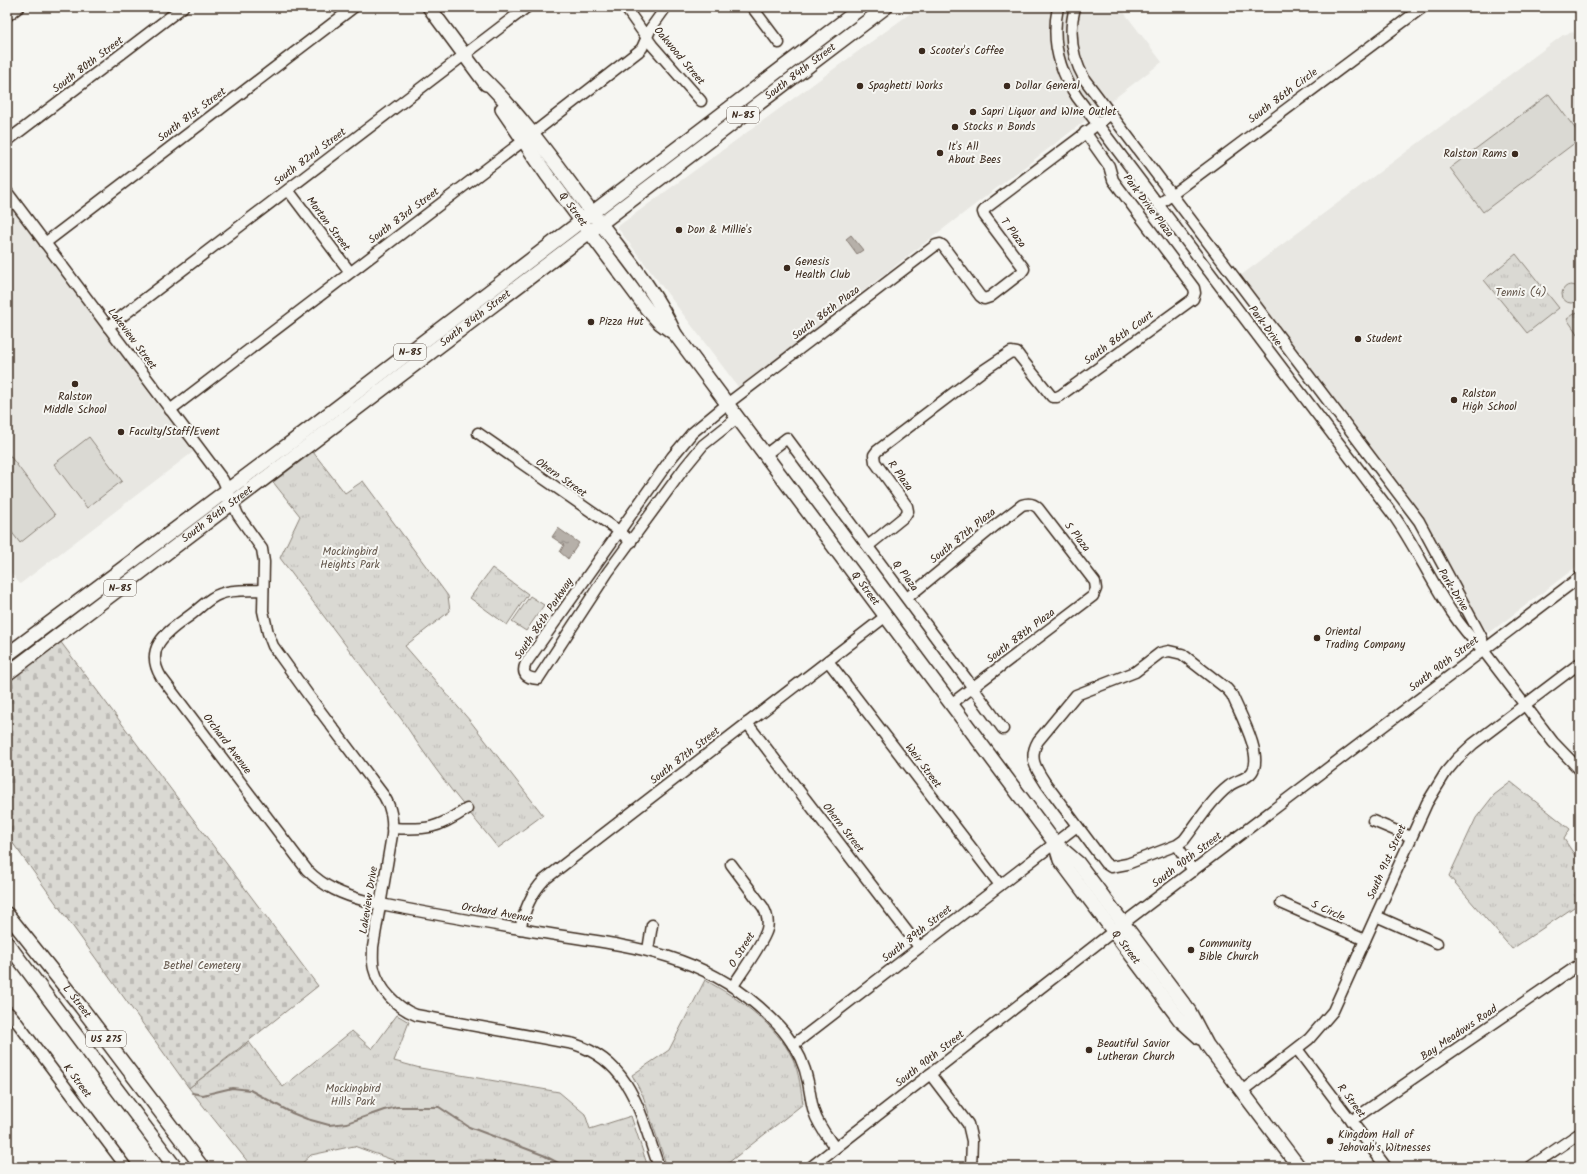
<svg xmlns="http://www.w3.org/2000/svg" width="1587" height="1174" viewBox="0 0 1587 1174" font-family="Kalam,sans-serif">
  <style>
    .built { fill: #e8e7e2 }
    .green { fill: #dad9d3; stroke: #8a8278 }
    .cemetery { fill: url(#cemetery-stones); stroke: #8a8278 }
    .park { fill: url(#park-tufts); stroke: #8a8278 }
    .water { fill: url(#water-ripples); stroke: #857a71 }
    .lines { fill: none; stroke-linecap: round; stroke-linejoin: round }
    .stream { stroke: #857a71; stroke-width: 2 }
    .minor-casing { stroke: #3b2a1e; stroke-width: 13 }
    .major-casing { stroke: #3b2a1e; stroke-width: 16 }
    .minor { stroke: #f6f6f2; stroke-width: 10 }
    .major { stroke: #f6f6f2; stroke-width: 13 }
    .poi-dot { fill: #3b2a1e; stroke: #f6f6f2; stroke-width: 1.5 }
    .labels { text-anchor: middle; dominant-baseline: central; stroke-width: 4; stroke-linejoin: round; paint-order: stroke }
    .shield { fill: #f6f6f2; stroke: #73675e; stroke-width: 1 }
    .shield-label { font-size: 10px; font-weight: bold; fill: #3b2a1e }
    .poi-label { font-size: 11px; fill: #3b2a1e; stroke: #f6f6f2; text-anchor: start }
    .street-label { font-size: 11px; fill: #3b2a1e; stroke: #f6f6f2 }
    .park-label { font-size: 11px; fill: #63564b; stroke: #f6f6f2 }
  </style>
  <defs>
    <pattern id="cemetery-stones" width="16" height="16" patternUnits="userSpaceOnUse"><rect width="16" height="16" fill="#dad9d3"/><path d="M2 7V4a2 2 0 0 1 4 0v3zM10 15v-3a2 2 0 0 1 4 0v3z" fill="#bcbab5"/></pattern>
    <pattern id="park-tufts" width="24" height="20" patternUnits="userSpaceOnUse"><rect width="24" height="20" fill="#dad9d3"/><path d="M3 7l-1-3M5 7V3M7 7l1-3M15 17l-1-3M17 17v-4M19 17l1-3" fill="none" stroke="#bcbab5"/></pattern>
    <pattern id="water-ripples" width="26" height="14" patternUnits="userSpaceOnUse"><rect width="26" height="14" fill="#b6b0a9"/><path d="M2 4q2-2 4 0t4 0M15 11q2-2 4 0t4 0" fill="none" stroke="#958f89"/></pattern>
  </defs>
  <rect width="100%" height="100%" fill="#f6f6f2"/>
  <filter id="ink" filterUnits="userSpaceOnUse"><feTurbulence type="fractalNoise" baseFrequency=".025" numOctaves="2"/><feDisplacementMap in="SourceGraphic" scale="8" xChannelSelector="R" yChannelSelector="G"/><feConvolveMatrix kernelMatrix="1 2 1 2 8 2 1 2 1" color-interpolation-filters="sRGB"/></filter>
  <g filter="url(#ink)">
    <g class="built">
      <path d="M 919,7 L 1120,7 L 1162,62 L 909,255 L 739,388 L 617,227 Z"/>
      <path d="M 1573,32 L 1580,41 L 1580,564 L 1489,633 L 1455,590 L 1419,521 L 1236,279 L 1563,35 Z"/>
      <path d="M 7,201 L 193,452 L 20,584 L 7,568 Z"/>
    </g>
    <g class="green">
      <path d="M 1549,94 L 1580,135 L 1580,139 L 1483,212 L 1450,168 Z"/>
      <circle cx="1571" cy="294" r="9"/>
      <path d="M 89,437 L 122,481 L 87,508 L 54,464 Z"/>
      <path d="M 7,452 L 55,515 L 20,543 L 7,526 Z"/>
      <path d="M 530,596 L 544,605 L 526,631 L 512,622 Z"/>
    </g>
    <path class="cemetery" d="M 60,641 L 318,986 L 189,1088 L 7,835 L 7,683 Z"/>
    <g class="park">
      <path d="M 1516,254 L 1559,308 L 1527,333 L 1484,280 Z"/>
      <path d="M 1580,310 L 1580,338 L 1567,319 Z"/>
      <path d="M 313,452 L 345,493 L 363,481 L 448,596 L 450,611 L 405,646 L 471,722 L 543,815 L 498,848 C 489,836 479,825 469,812 C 445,783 423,752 402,720 L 280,558 L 300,516 L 273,482 Z"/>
      <path d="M 492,568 L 528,594 L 507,625 L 470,598 Z"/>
      <path d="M 1511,782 L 1570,829 L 1564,839 L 1578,860 L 1580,859 L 1580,903 L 1512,949 L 1449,876 L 1476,818 L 1494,795 Z"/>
      <path d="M 705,980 C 739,999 775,1023 793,1059 C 799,1073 801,1089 803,1104 L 723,1167 L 667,1167 L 643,1096 L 632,1075 L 669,1050 Z"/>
      <path d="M 397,1015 L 409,1022 L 394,1061 L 420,1068 L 559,1092 L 585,1114 L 590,1129 L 631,1116 L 648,1167 L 519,1167 L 510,1163 L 480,1160 L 435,1167 L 412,1167 L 354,1146 L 311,1155 L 298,1167 L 252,1167 L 189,1088 L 249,1042 L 283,1087 L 352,1031 L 372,1049 Z"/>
    </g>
    <g class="water">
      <path d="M 851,235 L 863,250 L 857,254 L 846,239 Z"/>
      <path d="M 558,528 L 579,543 L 568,559 L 560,552 L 564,545 L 552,537 Z"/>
    </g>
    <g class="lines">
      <path class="stream" d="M 192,1093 L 203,1095 L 232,1088 L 250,1090 L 292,1113 L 307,1119 L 329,1125 L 347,1123 L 384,1110 L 397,1107 L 439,1107 L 469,1127 L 543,1155 L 566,1167"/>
      <g class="minor-casing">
        <g id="minor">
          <path d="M 625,7 L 652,45 L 701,101"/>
          <path d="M 752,7 L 779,43"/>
          <path d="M 1058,7 C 1051,40 1058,69 1077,97 L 1394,516 C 1425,560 1443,612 1483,650 L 1553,742 L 1580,770"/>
          <path d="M 1075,7 C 1068,33 1071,56 1085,80 L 1419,521 L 1482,638 L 1483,650"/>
          <path d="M 7,16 L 19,7"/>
          <path d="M 7,141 L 183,7"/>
          <path d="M 288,190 L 350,272"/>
          <path d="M 7,192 L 223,480 L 238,515 L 262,549 L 264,562 L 263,611 L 268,633 L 273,646 L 309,696 L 384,796 C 392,809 393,820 392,835 L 373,947 C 373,954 372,962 374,969 C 379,989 397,1008 416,1015 L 574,1044 C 633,1063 640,1115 659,1167"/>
          <path d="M 1158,205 L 1423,7"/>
          <path d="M 45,243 L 354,7"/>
          <path d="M 108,327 L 527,7"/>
          <path d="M 170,410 L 523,141 L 639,51 L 642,48 L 651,28 L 666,7"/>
          <path d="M 737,418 L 703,445 L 685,467 L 608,572 L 538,679 C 526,678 521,674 526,663 L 672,457 L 692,433 L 727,404 L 936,245 L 940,244 L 943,246 L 980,296 L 984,299 L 990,297 L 1021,273 L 1024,269 L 1023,267 L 984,215 L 983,212 L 986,208 L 1111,114"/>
          <path d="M 478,433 L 619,531 L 631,542"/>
          <path d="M 765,455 L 787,438 L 965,677 L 1003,729"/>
          <path d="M 868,546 L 905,516 L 908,511 L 907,506 L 875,462 L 874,455 L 877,451 L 981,372 L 1011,352 L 1017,353 L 1020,357 L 1052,397 L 1057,397 L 1061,395 L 1193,299 L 1195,293 L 1194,288 L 1113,180 L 1109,166 L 1085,132"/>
          <path d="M 263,590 C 249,591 233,589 220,594 C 210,597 201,607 192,614 C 171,630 142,645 161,677 L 307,870 C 324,887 343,895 366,901 C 419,912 473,921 526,930 C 611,945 689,946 758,1006 C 768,1015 779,1024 787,1036 C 797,1049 805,1066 808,1082 C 810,1092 811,1102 814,1112 C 818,1125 827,1136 835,1148"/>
          <path d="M 907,598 L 996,525 L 1022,505 C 1028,503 1033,503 1038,508 L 1095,582 L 1096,589 L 1093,596 L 951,704"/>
          <path d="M 828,661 L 1000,885"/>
          <path d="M 747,723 L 919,947"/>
          <path d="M 1373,821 L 1411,837"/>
          <path d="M 392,828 C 427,830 437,829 467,809"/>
          <path d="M 1177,845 L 1127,864 L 1111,867 L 1105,863 L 1046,784 C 1036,769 1028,758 1038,741 L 1076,695 L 1135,672 L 1160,653 L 1169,651 L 1182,654 L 1227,689 L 1232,695 C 1239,712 1264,756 1252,772 C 1246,780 1236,780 1229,786 C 1211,800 1198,822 1184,840 L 1177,845 L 1193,871"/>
          <path d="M 731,864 L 763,907 C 767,914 769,921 767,929 C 764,942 741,973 733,986"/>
          <path d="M 1281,903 L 1365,940"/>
          <path d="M 1376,916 L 1437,943"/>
          <path d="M 520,929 C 525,910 530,895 544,880 L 886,616"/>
          <path d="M 648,950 L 652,925"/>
          <path d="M 7,1011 L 13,1017 L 126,1167"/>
          <path d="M 793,1045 L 1077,826"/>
          <path d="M 1297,1049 L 1386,1167"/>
          <path d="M 930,1074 L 968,1124 L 972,1141 L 971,1167"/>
          <path d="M 1242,1091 L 1309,1039 L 1333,1011 L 1427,803 L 1446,772 L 1457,759 L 1473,744 L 1580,663"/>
          <path d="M 1351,1121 L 1580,964"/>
          <path d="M 811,1167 L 1129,919 L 1580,577"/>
          <path d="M 1530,1167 L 1580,1133"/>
        </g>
      </g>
      <g class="major-casing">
        <g id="major">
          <path d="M 429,7 L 486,84"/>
          <path id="s1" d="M 482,77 C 523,117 556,165 591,211 C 620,250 655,289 675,334 L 1055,843 L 1078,863 L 1189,1011 L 1207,1045 L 1299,1167"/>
          <path id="s2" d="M 502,109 L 547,175 L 647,309 L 660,323 L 675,334"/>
          <path d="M 7,655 L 297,438 L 862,7"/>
          <path id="s3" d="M 7,674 L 886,7"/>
          <path id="s4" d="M 1055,843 L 1060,860 L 1180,1020 L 1200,1038"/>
          <path id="s5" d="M 7,914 L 81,1007 L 202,1167"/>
          <path d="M 7,943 L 175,1167"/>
        </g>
      </g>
      <use href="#minor" class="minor"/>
      <use href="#major" class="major"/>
    </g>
  </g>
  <g class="poi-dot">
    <circle cx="922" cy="51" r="4"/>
    <circle cx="860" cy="86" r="4"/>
    <circle cx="1007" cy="86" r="4"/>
    <circle cx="973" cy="112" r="4"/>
    <circle cx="955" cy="127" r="4"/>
    <circle cx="940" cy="153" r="4"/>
    <circle cx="1515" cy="154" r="4"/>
    <circle cx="679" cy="230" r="4"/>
    <circle cx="787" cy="268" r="4"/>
    <circle cx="591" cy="322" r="4"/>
    <circle cx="1358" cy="339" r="4"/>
    <circle cx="75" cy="384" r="4"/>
    <circle cx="1454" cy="400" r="4"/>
    <circle cx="121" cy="432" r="4"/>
    <circle cx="1317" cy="638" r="4"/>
    <circle cx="1191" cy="950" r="4"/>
    <circle cx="1089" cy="1050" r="4"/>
    <circle cx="1330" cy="1141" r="4"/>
  </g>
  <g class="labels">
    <g class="shield">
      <rect x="727" y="107" width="32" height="16" rx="3"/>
      <rect x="394" y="344" width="32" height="16" rx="3"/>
      <rect x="104" y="580" width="32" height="16" rx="3"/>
      <rect x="86" y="1031" width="40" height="16" rx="3"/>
    </g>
    <g class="shield-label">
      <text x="743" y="115">N-85</text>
      <text x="410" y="352">N-85</text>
      <text x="120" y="588">N-85</text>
      <text x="106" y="1039">US 275</text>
    </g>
    <g class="poi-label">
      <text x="930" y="51">Scooter's Coffee</text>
      <text x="868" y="86">Spaghetti Works</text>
      <text x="1015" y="86">Dollar General</text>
      <text x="981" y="112">Sapri Liquor and WIne Outlet</text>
      <text x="963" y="127">Stocks n Bonds</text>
      <text x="948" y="147">It's All<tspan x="948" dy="13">About Bees</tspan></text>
      <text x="1507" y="154" text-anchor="end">Ralston Rams</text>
      <text x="687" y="230">Don &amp; Millie's</text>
      <text x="795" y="262">Genesis<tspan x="795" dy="13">Health Club</tspan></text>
      <text x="599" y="322">Pizza Hut</text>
      <text x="1366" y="339">Student</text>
      <text x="1462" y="394">Ralston<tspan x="1462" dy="13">High School</tspan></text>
      <text x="75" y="397" text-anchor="middle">Ralston<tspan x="75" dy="13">Middle School</tspan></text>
      <text x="129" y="432">Faculty/Staff/Event</text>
      <text x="1325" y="632">Oriental<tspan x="1325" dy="13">Trading Company</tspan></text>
      <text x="1199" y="944">Community<tspan x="1199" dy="13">Bible Church</tspan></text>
      <text x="1097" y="1044">Beautiful Savior<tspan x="1097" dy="13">Lutheran Church</tspan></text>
      <text x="1338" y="1135">Kingdom Hall of<tspan x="1338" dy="13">Jehovah's Witnesses</tspan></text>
    </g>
    <g class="street-label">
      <text transform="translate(679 56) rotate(50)">Oakwood Street</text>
      <text transform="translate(88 65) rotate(-37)">South 80th Street</text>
      <text stroke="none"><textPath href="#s3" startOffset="996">South 84th Street</textPath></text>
      <text transform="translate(1283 96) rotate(-37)">South 86th Circle</text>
      <text transform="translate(192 115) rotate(-37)">South 81st Street</text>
      <text transform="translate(310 157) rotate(-37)">South 82nd Street</text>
      <text transform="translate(1148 206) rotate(53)">Park Drive Plaza</text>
      <text stroke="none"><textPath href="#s2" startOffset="123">Q Street</textPath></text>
      <text transform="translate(404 216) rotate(-37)">South 83rd Street</text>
      <text transform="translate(328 224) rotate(53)">Morton Street</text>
      <text transform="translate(1013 233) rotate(53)">T Plaza</text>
      <text transform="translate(826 313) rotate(-37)">South 86th Plaza</text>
      <text stroke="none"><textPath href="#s3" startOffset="588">South 84th Street</textPath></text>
      <text transform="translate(1265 326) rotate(53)">Park Drive</text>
      <text transform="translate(1119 338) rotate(-36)">South 86th Court</text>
      <text transform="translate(132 339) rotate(53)">Lakeview Street</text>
      <text transform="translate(900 476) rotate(54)">R Plaza</text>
      <text transform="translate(561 478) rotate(35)">Ohern Street</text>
      <text stroke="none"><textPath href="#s3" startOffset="264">South 84th Street</textPath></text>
      <text transform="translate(963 536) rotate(-39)">South 87th Plaza</text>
      <text transform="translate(1077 537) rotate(52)">S Plaza</text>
      <text transform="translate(905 576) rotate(53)">Q Plaza</text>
      <text stroke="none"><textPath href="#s1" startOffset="640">Q Street</textPath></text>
      <text transform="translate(1453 590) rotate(58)">Park Drive</text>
      <text transform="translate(544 619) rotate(-56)">South 86th Parkway</text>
      <text transform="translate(1021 636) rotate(-37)">South 88th Plaza</text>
      <text transform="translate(1444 664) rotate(-37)">South 90th Street</text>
      <text transform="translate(227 744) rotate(53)">Orchard Avenue</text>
      <text transform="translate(685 756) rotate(-38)">South 87th Street</text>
      <text transform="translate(923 766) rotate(53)">Weir Street</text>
      <text transform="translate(843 828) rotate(52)">Ohern Street</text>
      <text transform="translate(1187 860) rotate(-37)">South 90th Street</text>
      <text transform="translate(1387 862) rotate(-66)">South 91st Street</text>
      <text transform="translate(369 900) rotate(-81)">Lakeview Drive</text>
      <text transform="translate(1328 911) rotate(24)">S Circle</text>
      <text transform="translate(497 913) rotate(10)">Orchard Avenue</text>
      <text transform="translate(917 934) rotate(-38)">South 89th Street</text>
      <text stroke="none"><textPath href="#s4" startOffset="127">Q Street</textPath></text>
      <text transform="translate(742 950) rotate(-58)">O Street</text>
      <text stroke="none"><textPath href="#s5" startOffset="112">L Street</textPath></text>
      <text transform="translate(1459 1033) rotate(-34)">Bay Meadows Road</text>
      <text transform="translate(930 1059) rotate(-38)">South 90th Street</text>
      <text transform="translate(77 1081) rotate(53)">K Street</text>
      <text transform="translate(1351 1101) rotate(53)">R Street</text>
    </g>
    <g class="park-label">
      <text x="1521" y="293">Tennis (4)</text>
      <text x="350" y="552">Mockingbird<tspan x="350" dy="13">Heights Park</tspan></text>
      <text x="202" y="966">Bethel Cemetery</text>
      <text x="353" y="1089">Mockingbird<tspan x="353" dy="13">Hills Park</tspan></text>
    </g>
  </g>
  <rect width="1587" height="1174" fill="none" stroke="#f6f6f2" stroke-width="24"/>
  <rect x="12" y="12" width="1563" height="1150" fill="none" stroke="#3b2a1e" stroke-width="1.5" filter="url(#ink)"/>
</svg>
